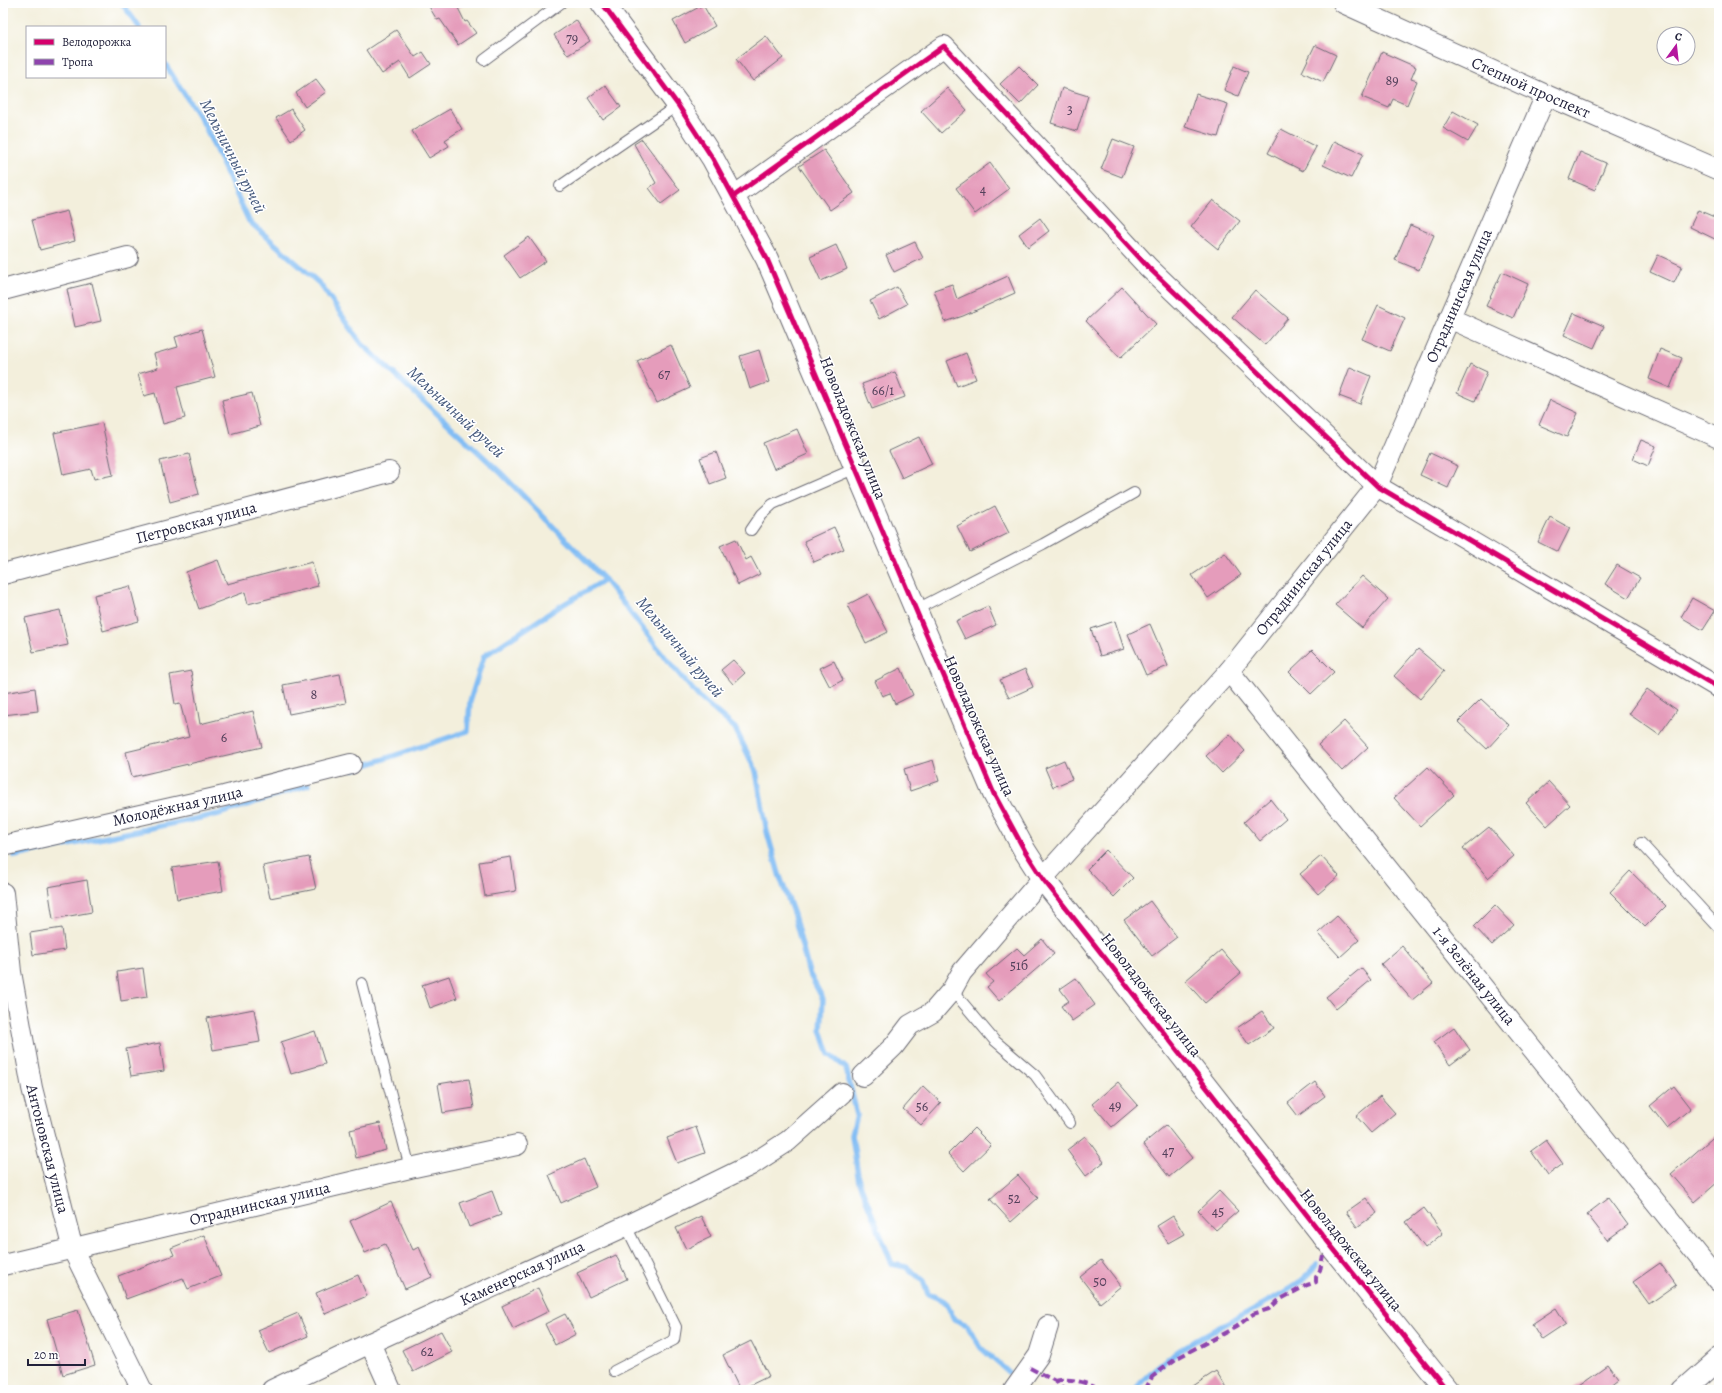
<svg xmlns="http://www.w3.org/2000/svg" width="1722" height="1393" viewBox="0 0 1722 1393" font-family="Alegreya,serif">
  <style>
    .lines { fill: none; stroke-linecap: round; stroke-linejoin: round }
    .stream { stroke: #82bdf4; stroke-width: 5.5 }
    .building { fill: #e59cbb }
    .service-casing { stroke: #6b6a73; stroke-width: 12 }
    .minor-casing { stroke: #6b6a73; stroke-width: 22 }
    .tertiary-casing { stroke: #6b6a73; stroke-width: 24 }
    .service { stroke: #fff; stroke-width: 10 }
    .minor { stroke: #fff; stroke-width: 20 }
    .tertiary { stroke: #fff; stroke-width: 22 }
    .quiet { stroke: #8e44ad; stroke-width: 4; stroke-dasharray: 8 4; stroke-linecap: butt }
    .cycleway-casing { stroke: #fff; stroke-width: 8 }
    .cycleway { stroke: #d6006c; stroke-width: 5 }
    .labels { text-anchor: middle; dominant-baseline: central; stroke-width: 3; stroke-linejoin: round; paint-order: stroke }
    .number-label { font-size: 14px; fill: #53405b }
    .street-label { font-size: 16px; fill: #22223b; stroke: #fff }
    .water-label { font-size: 17px; font-style: italic; fill: #44587c; stroke: #fff }
  </style>
  <rect width="100%" height="100%" fill="#fff"/>
  <filter id="ink" filterUnits="userSpaceOnUse"><feTurbulence type="fractalNoise" baseFrequency=".025" numOctaves="2"/><feDisplacementMap in="SourceGraphic" scale="8" xChannelSelector="R" yChannelSelector="G"/><feConvolveMatrix kernelMatrix="1 2 1 2 8 2 1 2 1" color-interpolation-filters="sRGB"/></filter>
  <filter id="wash" filterUnits="userSpaceOnUse"><feTurbulence type="fractalNoise" baseFrequency=".012" numOctaves="4" result="noise"/><feDisplacementMap in="SourceGraphic" scale="16" xChannelSelector="R" yChannelSelector="G"/><feGaussianBlur stdDeviation="0.9" result="paint"/><feColorMatrix in="noise" values="0 0 0 0 0 0 0 0 0 0 0 0 0 0 0 0 0 1.4 0 .05"/><feComposite in="paint" operator="in"/></filter>
  <g filter="url(#wash)">
    <rect width="100%" height="100%" fill="#f3efdc"/>
    <g class="lines">
      <g class="stream">
        <path d="M 122,3 L 139,27"/>
        <path d="M 165,64 L 204,124 L 249,221 L 320,284 L 362,344 L 501,473 L 605,580 L 668,661 L 699,697 L 735,728 L 756,771 L 767,832 L 779,874 L 794,915 L 809,973 L 823,999 L 821,1030 L 829,1054 L 846,1068 L 857,1115 L 852,1135 L 859,1182 L 892,1264 L 906,1267 L 914,1273 L 923,1281 L 928,1294 C 950,1303 943,1298 954,1319 L 967,1325 L 981,1348 L 1008,1372"/>
        <path d="M 354,769 L 468,731 L 470,701 L 484,656 L 559,607 L 605,580"/>
        <path d="M 15,856 L 219,814 L 308,785"/>
        <path d="M 1135,1390 C 1166,1348 1230,1324 1274,1298 C 1290,1289 1307,1280 1317,1264"/>
      </g>
    </g>
    <g id="blocks">
      <g class="building">
        <path d="M 427,3 L 467,3 L 458,8 L 465,22 L 467,21 L 476,33 L 458,45 L 440,19 L 437,20 Z"/>
        <path d="M 703,5 L 715,26 L 685,43 L 673,21 Z"/>
        <path d="M 576,20 L 590,41 L 568,55 L 554,35 Z"/>
        <path d="M 396,30 L 415,57 L 423,52 L 431,64 L 410,78 L 400,62 L 382,74 L 366,50 Z"/>
        <path d="M 766,36 L 783,58 L 753,81 L 736,59 Z"/>
        <path d="M 1315,45 L 1336,55 L 1323,82 L 1302,72 Z"/>
        <path d="M 1382,52 L 1416,67 L 1411,79 L 1417,81 L 1407,105 L 1393,99 L 1389,108 L 1362,97 Z"/>
        <path d="M 1019,66 L 1038,85 L 1020,104 L 1000,84 Z"/>
        <path d="M 1234,66 L 1248,72 L 1238,96 L 1224,90 Z"/>
        <path d="M 316,79 L 326,92 L 305,107 L 296,93 Z"/>
        <path d="M 605,85 L 621,107 L 603,120 L 588,98 Z"/>
        <path d="M 947,88 L 967,110 L 941,133 L 921,111 Z"/>
        <path d="M 1062,88 L 1088,96 L 1077,131 L 1051,123 Z"/>
        <path d="M 1196,94 L 1228,104 L 1218,137 L 1185,127 Z"/>
        <path d="M 291,109 L 305,130 L 291,140 L 276,118 Z"/>
        <path d="M 450,109 L 462,129 L 445,140 L 449,146 L 429,158 L 412,131 Z"/>
        <path d="M 1453,111 L 1478,125 L 1468,142 L 1443,128 Z"/>
        <path d="M 1281,129 L 1316,147 L 1303,171 L 1268,153 Z"/>
        <path d="M 642,139 L 680,190 L 661,204 L 649,188 L 656,183 L 634,144 Z"/>
        <path d="M 1113,139 L 1134,147 L 1122,177 L 1101,169 Z"/>
        <path d="M 1334,141 L 1363,154 L 1351,178 L 1323,165 Z"/>
        <path d="M 824,150 L 854,193 L 830,210 L 799,166 Z"/>
        <path d="M 1580,152 L 1606,163 L 1595,190 L 1569,179 Z"/>
        <path d="M 990,163 L 1009,189 L 975,214 L 956,188 Z"/>
        <path d="M 1213,200 L 1240,221 L 1218,249 L 1191,227 Z"/>
        <path d="M 1698,210 L 1719,219 L 1719,241 L 1690,227 Z"/>
        <path d="M 67,211 L 75,241 L 40,250 L 32,220 Z"/>
        <path d="M 1040,218 L 1049,231 L 1028,247 L 1019,234 Z"/>
        <path d="M 1410,225 L 1434,235 L 1419,270 L 1395,260 Z"/>
        <path d="M 529,237 L 546,261 L 520,278 L 504,255 Z"/>
        <path d="M 915,242 L 923,258 L 894,272 L 886,255 Z"/>
        <path d="M 836,245 L 847,269 L 821,281 L 810,257 Z"/>
        <path d="M 1658,255 L 1682,266 L 1674,283 L 1650,272 Z"/>
        <path d="M 1502,272 L 1528,284 L 1513,318 L 1486,306 Z"/>
        <path d="M 1008,276 L 1015,293 L 963,316 L 945,322 L 934,290 L 952,284 L 957,299 Z"/>
        <path d="M 92,283 L 101,321 L 75,327 L 67,289 Z"/>
        <path d="M 897,287 L 907,304 L 879,319 L 870,301 Z"/>
        <path d="M 1122,287 L 1156,324 L 1120,358 L 1086,321 Z"/>
        <path d="M 1255,290 L 1288,318 L 1265,345 L 1232,317 Z"/>
        <path d="M 1378,305 L 1405,318 L 1390,351 L 1362,339 Z"/>
        <path d="M 1574,313 L 1604,326 L 1594,348 L 1564,335 Z"/>
        <path d="M 202,329 L 215,377 L 177,387 L 185,418 L 163,424 L 155,393 L 144,396 L 138,374 L 158,368 L 154,354 L 178,347 L 175,337 Z"/>
        <path d="M 671,345 L 690,388 L 657,403 L 637,361 Z"/>
        <path d="M 1660,349 L 1682,358 L 1670,388 L 1649,379 Z"/>
        <path d="M 759,350 L 769,382 L 750,389 L 740,356 Z"/>
        <path d="M 966,353 L 976,379 L 957,386 L 947,361 Z"/>
        <path d="M 1470,364 L 1487,372 L 1475,401 L 1457,393 Z"/>
        <path d="M 1350,367 L 1371,376 L 1360,404 L 1339,396 Z"/>
        <path d="M 895,372 L 905,397 L 872,409 L 862,384 Z"/>
        <path d="M 252,393 L 260,426 L 230,434 L 222,400 Z"/>
        <path d="M 1550,400 L 1578,413 L 1567,437 L 1539,425 Z"/>
        <path d="M 102,423 L 113,475 L 94,479 L 91,469 L 63,475 L 54,433 Z"/>
        <path d="M 797,429 L 808,454 L 774,469 L 763,443 Z"/>
        <path d="M 919,437 L 932,464 L 902,478 L 889,451 Z"/>
        <path d="M 1641,440 L 1656,446 L 1648,466 L 1633,459 Z"/>
        <path d="M 716,452 L 726,478 L 710,484 L 700,458 Z"/>
        <path d="M 1430,453 L 1458,466 L 1448,488 L 1420,475 Z"/>
        <path d="M 189,454 L 199,494 L 170,502 L 160,461 Z"/>
        <path d="M 995,506 L 1009,533 L 970,552 L 957,526 Z"/>
        <path d="M 1550,517 L 1570,528 L 1558,552 L 1538,542 Z"/>
        <path d="M 834,527 L 844,549 L 814,562 L 804,541 Z"/>
        <path d="M 736,539 L 746,560 L 751,557 L 760,574 L 738,585 L 720,546 Z"/>
        <path d="M 1225,553 L 1241,575 L 1208,598 L 1192,575 Z"/>
        <path d="M 218,560 L 227,584 L 312,562 L 318,586 L 248,604 L 245,592 L 199,609 L 186,572 Z"/>
        <path d="M 1617,565 L 1640,578 L 1628,598 L 1605,584 Z"/>
        <path d="M 1362,576 L 1388,599 L 1362,628 L 1335,605 Z"/>
        <path d="M 130,586 L 139,621 L 103,631 L 94,595 Z"/>
        <path d="M 868,594 L 888,632 L 866,643 L 847,605 Z"/>
        <path d="M 1692,598 L 1715,611 L 1703,630 L 1681,617 Z"/>
        <path d="M 988,606 L 996,625 L 965,639 L 956,621 Z"/>
        <path d="M 60,610 L 68,645 L 33,652 L 25,618 Z"/>
        <path d="M 1115,621 L 1124,649 L 1100,656 L 1091,629 Z"/>
        <path d="M 1150,624 L 1168,666 L 1146,675 L 1128,634 Z"/>
        <path d="M 1418,649 L 1444,671 L 1420,699 L 1394,676 Z"/>
        <path d="M 1312,650 L 1334,672 L 1311,694 L 1289,672 Z"/>
        <path d="M 733,660 L 745,673 L 733,684 L 721,670 Z"/>
        <path d="M 834,661 L 843,680 L 830,687 L 820,668 Z"/>
        <path d="M 901,668 L 913,695 L 895,704 L 890,693 L 882,696 L 875,681 Z"/>
        <path d="M 1025,669 L 1033,687 L 1009,698 L 1000,680 Z"/>
        <path d="M 191,671 L 200,724 L 253,711 L 262,747 L 132,777 L 126,752 L 189,737 L 180,703 L 175,704 L 170,675 Z"/>
        <path d="M 340,674 L 346,703 L 289,714 L 283,685 Z"/>
        <path d="M 35,688 L 38,711 L 3,715 L 3,693 Z"/>
        <path d="M 1647,689 L 1677,710 L 1659,735 L 1629,714 Z"/>
        <path d="M 1481,699 L 1509,725 L 1487,749 L 1458,722 Z"/>
        <path d="M 1344,721 L 1368,747 L 1342,771 L 1318,745 Z"/>
        <path d="M 1230,734 L 1245,751 L 1222,773 L 1206,756 Z"/>
        <path d="M 933,760 L 939,781 L 910,791 L 904,769 Z"/>
        <path d="M 1064,760 L 1072,779 L 1053,787 L 1045,768 Z"/>
        <path d="M 1428,767 L 1454,795 L 1420,826 L 1394,798 Z"/>
        <path d="M 1549,782 L 1570,805 L 1547,826 L 1526,803 Z"/>
        <path d="M 1270,799 L 1286,819 L 1260,841 L 1244,822 Z"/>
        <path d="M 1489,827 L 1514,856 L 1488,878 L 1463,848 Z"/>
        <path d="M 1106,850 L 1133,878 L 1114,897 L 1087,869 Z"/>
        <path d="M 1321,856 L 1339,876 L 1318,894 L 1300,874 Z"/>
        <path d="M 309,857 L 316,889 L 270,898 L 263,866 Z"/>
        <path d="M 511,857 L 516,891 L 485,896 L 479,862 Z"/>
        <path d="M 218,861 L 223,891 L 177,899 L 172,868 Z"/>
        <path d="M 1630,871 L 1666,906 L 1645,927 L 1610,892 Z"/>
        <path d="M 87,880 L 92,912 L 53,919 L 48,887 Z"/>
        <path d="M 1150,901 L 1177,937 L 1152,956 L 1124,920 Z"/>
        <path d="M 1495,905 L 1514,925 L 1492,945 L 1474,926 Z"/>
        <path d="M 1337,916 L 1359,940 L 1340,957 L 1318,933 Z"/>
        <path d="M 62,928 L 65,950 L 33,955 L 30,933 Z"/>
        <path d="M 1042,939 L 1054,954 L 999,1001 L 987,987 L 993,982 L 986,974 L 1017,948 L 1024,955 Z"/>
        <path d="M 1402,946 L 1433,983 L 1412,1000 L 1381,964 Z"/>
        <path d="M 1221,950 L 1241,973 L 1205,1003 L 1185,981 Z"/>
        <path d="M 143,968 L 147,997 L 121,1001 L 117,972 Z"/>
        <path d="M 1361,968 L 1371,980 L 1336,1009 L 1326,997 Z"/>
        <path d="M 449,976 L 457,998 L 430,1008 L 422,985 Z"/>
        <path d="M 1076,978 L 1095,1005 L 1072,1021 L 1061,1006 L 1069,1001 L 1060,989 Z"/>
        <path d="M 254,1009 L 260,1042 L 213,1050 L 207,1018 Z"/>
        <path d="M 1262,1011 L 1274,1028 L 1249,1045 L 1237,1028 Z"/>
        <path d="M 1454,1027 L 1470,1050 L 1450,1065 L 1434,1042 Z"/>
        <path d="M 315,1031 L 325,1064 L 291,1074 L 281,1042 Z"/>
        <path d="M 160,1043 L 164,1071 L 131,1076 L 126,1049 Z"/>
        <path d="M 469,1079 L 474,1108 L 443,1113 L 438,1084 Z"/>
        <path d="M 1118,1082 L 1138,1105 L 1112,1127 L 1092,1104 Z"/>
        <path d="M 1315,1082 L 1325,1096 L 1298,1116 L 1288,1103 Z"/>
        <path d="M 923,1086 L 941,1103 L 921,1125 L 903,1109 Z"/>
        <path d="M 1674,1086 L 1691,1108 L 1667,1128 L 1650,1106 Z"/>
        <path d="M 1380,1096 L 1395,1113 L 1371,1133 L 1356,1116 Z"/>
        <path d="M 380,1123 L 386,1150 L 356,1158 L 350,1130 Z"/>
        <path d="M 1166,1125 L 1192,1158 L 1169,1177 L 1143,1144 Z"/>
        <path d="M 696,1127 L 705,1153 L 677,1163 L 667,1138 Z"/>
        <path d="M 974,1128 L 991,1145 L 964,1171 L 948,1154 Z"/>
        <path d="M 1719,1132 L 1719,1181 L 1695,1202 L 1671,1174 Z"/>
        <path d="M 1085,1136 L 1104,1162 L 1086,1176 L 1067,1150 Z"/>
        <path d="M 1546,1140 L 1563,1164 L 1548,1175 L 1531,1151 Z"/>
        <path d="M 584,1159 L 596,1187 L 561,1203 L 549,1175 Z"/>
        <path d="M 1018,1175 L 1038,1198 L 1011,1222 L 990,1199 Z"/>
        <path d="M 492,1191 L 501,1215 L 469,1227 L 460,1203 Z"/>
        <path d="M 1219,1191 L 1238,1211 L 1216,1230 L 1198,1211 Z"/>
        <path d="M 1366,1198 L 1377,1213 L 1357,1227 L 1346,1212 Z"/>
        <path d="M 1608,1198 L 1628,1225 L 1607,1240 L 1587,1214 Z"/>
        <path d="M 391,1202 L 413,1250 L 419,1247 L 432,1277 L 405,1289 L 385,1244 L 365,1253 L 350,1221 Z"/>
        <path d="M 1424,1208 L 1443,1233 L 1425,1248 L 1406,1222 Z"/>
        <path d="M 701,1216 L 711,1237 L 686,1249 L 676,1228 Z"/>
        <path d="M 1173,1216 L 1184,1234 L 1168,1243 L 1157,1226 Z"/>
        <path d="M 204,1235 L 221,1276 L 188,1289 L 183,1278 L 126,1299 L 118,1276 L 174,1255 L 171,1248 Z"/>
        <path d="M 616,1255 L 627,1279 L 589,1297 L 577,1273 Z"/>
        <path d="M 1101,1260 L 1121,1286 L 1100,1303 L 1080,1277 Z"/>
        <path d="M 1660,1263 L 1676,1285 L 1649,1304 L 1633,1282 Z"/>
        <path d="M 358,1275 L 367,1296 L 325,1314 L 316,1293 Z"/>
        <path d="M 538,1288 L 549,1311 L 513,1329 L 502,1306 Z"/>
        <path d="M 1556,1308 L 1566,1324 L 1542,1340 L 1532,1324 Z"/>
        <path d="M 78,1310 L 95,1365 L 63,1375 L 47,1319 Z"/>
        <path d="M 298,1313 L 308,1336 L 269,1353 L 258,1330 Z"/>
        <path d="M 565,1314 L 576,1334 L 555,1345 L 545,1324 Z"/>
        <path d="M 441,1331 L 452,1352 L 413,1372 L 402,1350 Z"/>
        <path d="M 751,1341 L 769,1376 L 740,1390 L 723,1355 Z"/>
        <path d="M 1607,1365 L 1618,1380 L 1605,1390 L 1572,1390 Z"/>
        <path d="M 1216,1371 L 1228,1390 L 1187,1390 Z"/>
      </g>
    </g>
  </g>
  <g filter="url(#ink)">
    <use href="#blocks" fill-opacity="0" stroke="#6b6a73" stroke-width="1"/>
    <g class="lines">
      <g class="service-casing">
        <g id="service">
          <path d="M 484,60 L 561,3"/>
          <path d="M 560,186 L 678,105"/>
          <path d="M 751,530 L 762,514 L 773,504 L 856,468"/>
          <path d="M 915,610 L 1043,544 L 1134,493"/>
          <path d="M 1641,843 L 1719,928"/>
          <path d="M 362,983 L 410,1168"/>
          <path d="M 952,990 L 994,1040 L 1035,1075 L 1070,1123"/>
          <path d="M 614,1371 L 674,1340 L 676,1327 L 626,1226"/>
        </g>
      </g>
      <g class="minor-casing">
        <g id="minor">
          <path id="s1" d="M 1343,3 L 1546,95 L 1719,170"/>
          <path d="M 734,196 L 944,46 L 1148,267 L 1377,486 L 1719,688"/>
          <path d="M 3,290 L 128,257"/>
          <path d="M 1449,318 L 1719,438"/>
          <path id="s2" d="M 3,574 L 389,472"/>
          <path id="s3" d="M 1229,671 L 1719,1281"/>
          <path id="s4" d="M 3,846 L 224,796 L 351,764"/>
          <path id="s5" d="M 3,893 L 11,972 L 32,1088 L 73,1250 L 142,1390"/>
          <path id="s6" d="M 863,1076 L 894,1046 L 910,1025 L 933,1012 L 952,990 L 962,972 L 1035,887 L 1229,671 L 1377,486 L 1546,95"/>
          <path id="s7" d="M 3,1265 L 410,1168 L 517,1145"/>
          <path d="M 370,1343 L 391,1390"/>
          <path id="s8" d="M 272,1390 L 370,1343 L 626,1226 L 751,1165 L 788,1141 L 842,1093"/>
          <path d="M 1014,1390 L 1039,1355 L 1048,1326"/>
          <path d="M 1683,1390 L 1719,1358"/>
        </g>
      </g>
      <g class="tertiary-casing">
        <path id="tertiary" d="M 602,3 L 678,105 L 713,159 L 767,259 L 994,794 L 1025,851 L 1043,879 L 1332,1247 L 1447,1390"/>
      </g>
      <use href="#service" class="service"/>
      <use href="#minor" class="minor"/>
      <use href="#tertiary" class="tertiary"/>
      <g class="quiet">
        <path d="M 1030,1368 L 1055,1381 L 1067,1390"/>
        <path d="M 1055,1381 C 1071,1377 1087,1383 1101,1390"/>
        <path d="M 1145,1390 L 1152,1377 L 1177,1358 L 1236,1327 L 1253,1314 L 1269,1309 L 1279,1300 L 1307,1285 L 1316,1282 L 1316,1277 L 1320,1271 L 1323,1255"/>
      </g>
      <g class="cycleway-casing">
        <g id="cycleway">
          <path d="M 602,3 L 678,105 L 713,159 L 767,259 L 994,794 L 1025,851 L 1043,879 L 1332,1247 L 1447,1390"/>
          <path d="M 734,196 L 944,46 L 1148,267 L 1377,486 L 1719,688"/>
        </g>
      </g>
      <use href="#cycleway" class="cycleway"/>
    </g>
  </g>
  <g class="labels">
    <g class="number-label">
      <text x="572" y="38">79</text>
      <text x="1392" y="80">89</text>
      <text x="1070" y="109">3</text>
      <text x="983" y="189">4</text>
      <text x="664" y="374">67</text>
      <text x="883" y="390">66/1</text>
      <text x="314" y="694">8</text>
      <text x="224" y="737">6</text>
      <text x="1019" y="965">51б</text>
      <text x="1115" y="1105">49</text>
      <text x="922" y="1106">56</text>
      <text x="1168" y="1151">47</text>
      <text x="1014" y="1198">52</text>
      <text x="1218" y="1211">45</text>
      <text x="1100" y="1281">50</text>
      <text x="427" y="1351">62</text>
    </g>
    <g class="street-label">
      <text stroke="none"><textPath href="#s1" startOffset="206">Степной проспект</textPath></text>
      <text stroke="none"><textPath href="#s6" startOffset="992">Отраднинская улица</textPath></text>
      <text transform="translate(853 428) rotate(68)">Новоладожская улица</text>
      <text stroke="none"><textPath href="#s2" startOffset="200">Петровская улица</textPath></text>
      <text stroke="none"><textPath href="#s6" startOffset="668">Отраднинская улица</textPath></text>
      <text transform="translate(979 726) rotate(66)">Новоладожская улица</text>
      <text stroke="none"><textPath href="#s4" startOffset="179">Молодёжная улица</textPath></text>
      <text stroke="none"><textPath href="#s3" startOffset="391">1-я Зелёная улица</textPath></text>
      <text transform="translate(1151 995) rotate(52)">Новоладожская улица</text>
      <text stroke="none"><textPath href="#s5" startOffset="260">Антоновская улица</textPath></text>
      <text stroke="none"><textPath href="#s7" startOffset="264">Отраднинская улица</textPath></text>
      <text transform="translate(1351 1250) rotate(51)">Новоладожская улица</text>
      <text stroke="none"><textPath href="#s8" startOffset="276">Каменерская улица</textPath></text>
    </g>
    <g class="water-label">
      <text transform="translate(233 156) rotate(63)">Мельничный ручей</text>
      <text transform="translate(456 412) rotate(43)">Мельничный ручей</text>
      <text transform="translate(680 647) rotate(50)">Мельничный ручей</text>
    </g>
  </g>
  <rect width="1722" height="1393" fill="none" stroke="#fff" stroke-width="16"/>
  <rect x="26" y="26" width="140" height="52" fill="#ffffff" stroke="#a7a7b1"/>
  <rect x="34" y="39" width="20" height="6" fill="#d6006c" stroke="#a7a7b1"/>
  <text x="62" y="46" font-size="12" fill="#22223b">Велодорожка</text>
  <rect x="34" y="59" width="20" height="6" fill="#8e44ad" stroke="#a7a7b1"/>
  <text x="62" y="66" font-size="12" fill="#22223b">Тропа</text>
  <g transform="translate(1676 46) rotate(15)"><circle r="19" fill="#ffffff" stroke="#a7a7b1"/>
  <path d="M0-3L7 15L0 10L-7 15Z" fill="#b5179e"/>
  <text y="-6" font-size="11" font-weight="bold" text-anchor="middle" fill="#22223b">С</text>
  </g>
  <path d="M28 1359v6h57v-6" fill="none" stroke="#22223b" stroke-width="2"/>
  <text x="34" y="1359" font-size="12" fill="#22223b" stroke="#ffffff" stroke-width="3" paint-order="stroke">20 m</text>
</svg>
